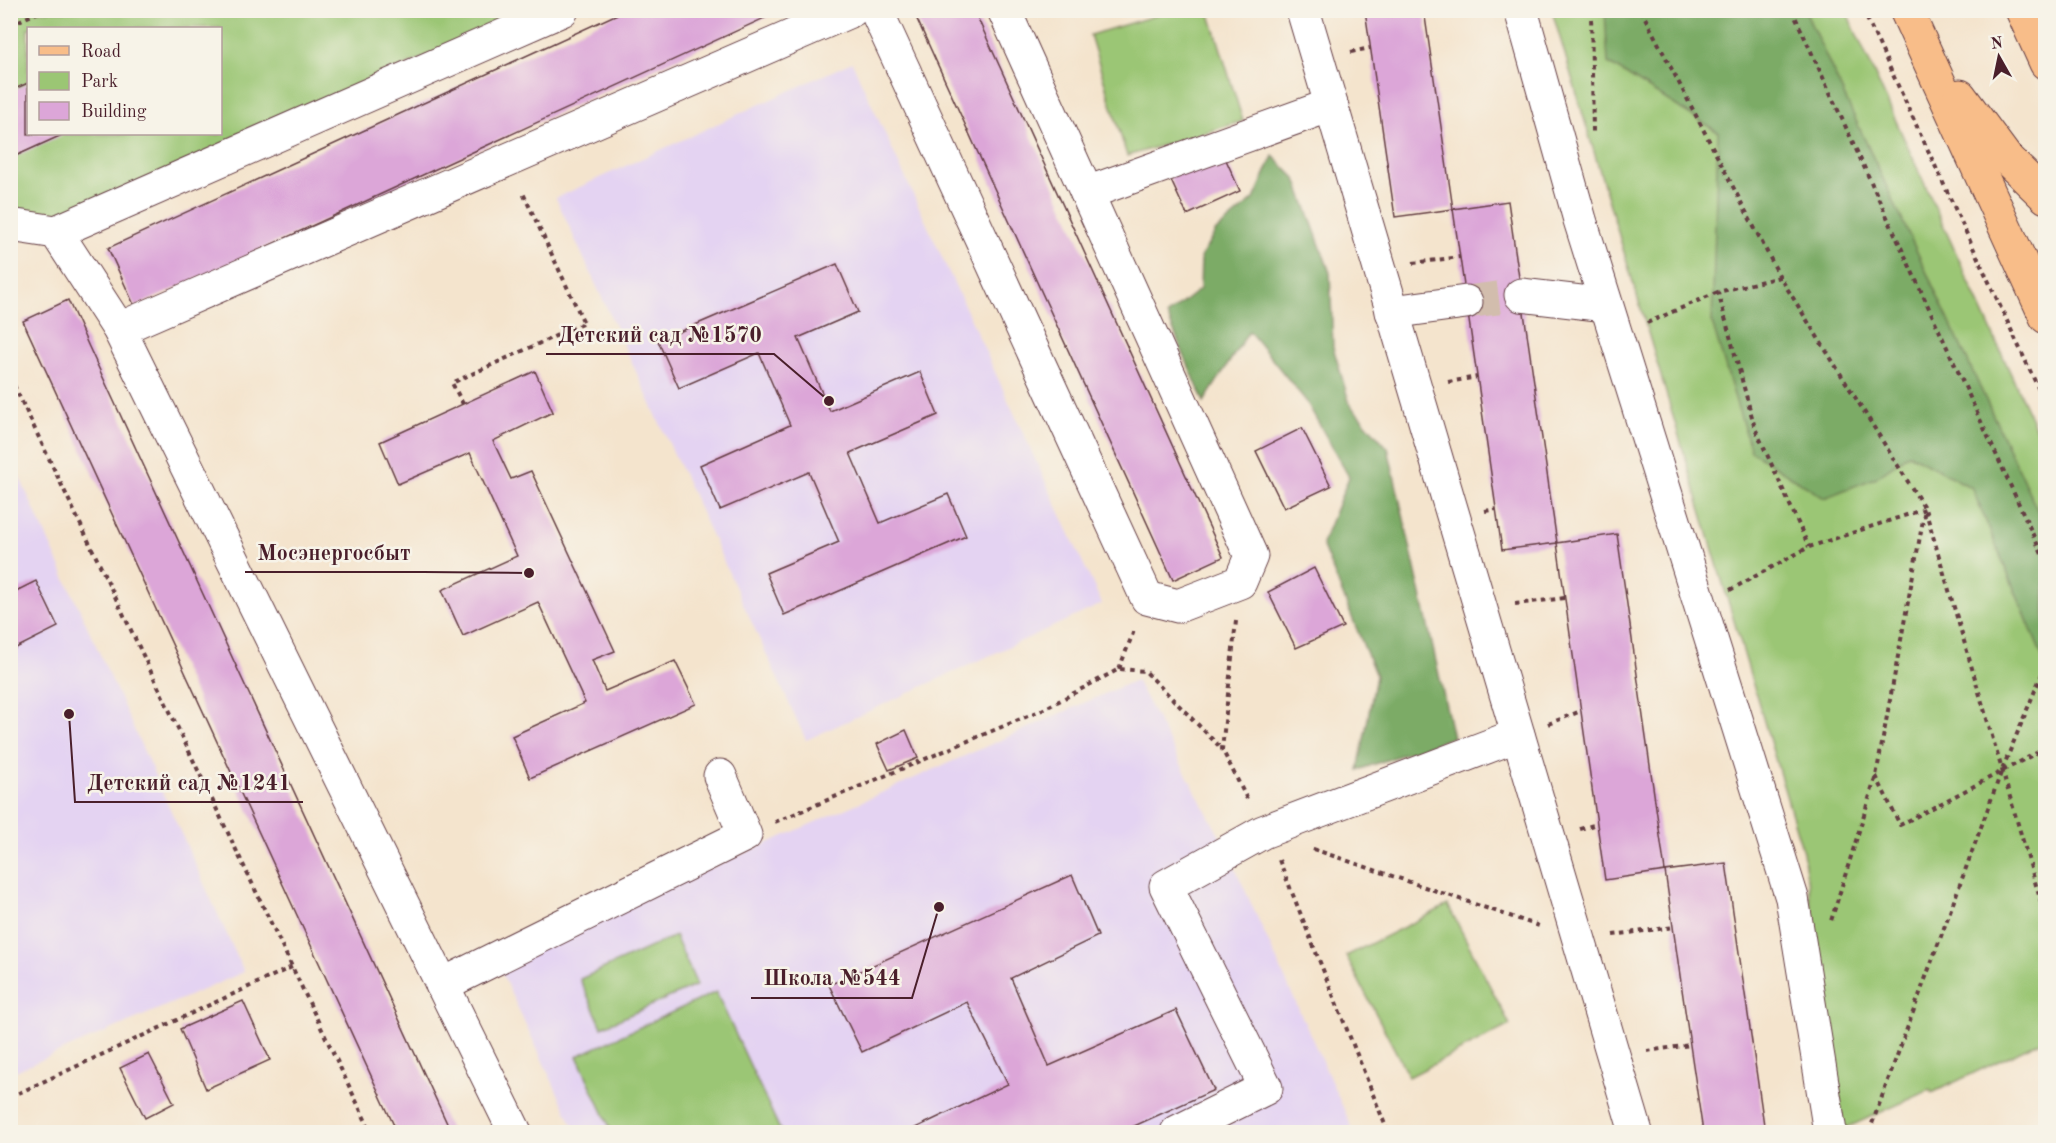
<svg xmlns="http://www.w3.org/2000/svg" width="2056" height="1143" viewBox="0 0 2056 1143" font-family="'Old Standard TT',serif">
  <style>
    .built { fill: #e4d3f2 }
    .green { fill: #9bc674; stroke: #727250; stroke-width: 1.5; fill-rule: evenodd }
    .forest { fill: #7cab66; stroke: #636548; stroke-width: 1.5 }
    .building { fill: #dca6d8 }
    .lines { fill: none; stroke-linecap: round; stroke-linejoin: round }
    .minor-tunnel { stroke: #d2bdad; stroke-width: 33; stroke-dasharray: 33 16; stroke-linecap: butt }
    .minor-casing { stroke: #643d43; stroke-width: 35 }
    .major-casing { stroke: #643d43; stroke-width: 35 }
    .path { stroke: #643d43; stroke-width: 4; stroke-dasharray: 4.5 4.5; stroke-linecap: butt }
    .minor { stroke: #fff; stroke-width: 33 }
    .major { stroke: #f8bd89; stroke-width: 33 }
    .leader { fill: none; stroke: #4a1f2b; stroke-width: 2 }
    .callout-dot { fill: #4a1f2b; stroke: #f7f3e8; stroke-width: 2 }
    .callout-label { font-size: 22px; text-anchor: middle; font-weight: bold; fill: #4a1f2b; stroke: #f7f3e8; stroke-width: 5; stroke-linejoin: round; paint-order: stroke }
  </style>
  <rect width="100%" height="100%" fill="#f7f3e8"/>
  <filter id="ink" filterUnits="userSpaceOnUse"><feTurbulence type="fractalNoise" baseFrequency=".0167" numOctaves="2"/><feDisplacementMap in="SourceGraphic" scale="12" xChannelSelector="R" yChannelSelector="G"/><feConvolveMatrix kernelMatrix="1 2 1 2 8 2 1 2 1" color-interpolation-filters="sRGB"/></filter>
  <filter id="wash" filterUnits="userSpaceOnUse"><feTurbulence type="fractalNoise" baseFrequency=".008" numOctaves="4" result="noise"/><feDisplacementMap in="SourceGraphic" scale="24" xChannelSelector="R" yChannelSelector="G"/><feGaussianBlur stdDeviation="1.35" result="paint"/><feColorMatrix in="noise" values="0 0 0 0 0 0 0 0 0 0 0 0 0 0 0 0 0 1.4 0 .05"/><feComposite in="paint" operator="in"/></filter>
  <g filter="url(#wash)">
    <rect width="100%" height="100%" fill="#f4e4cd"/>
    <g class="built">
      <path d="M 852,62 L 1102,604 L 806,740 L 556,198 Z"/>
      <path d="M 10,456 L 244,972 L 11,1073 L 10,1073 Z"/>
      <path d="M 1136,680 L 1227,850 L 1354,1132 L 576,1132 L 497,963 Z"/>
    </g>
    <g class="green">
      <path d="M 11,11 L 530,11 L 54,220 L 11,215 ZM 28,28 L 220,28 L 220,134 L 28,134 Z"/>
      <path d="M 1171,11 L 1209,11 L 1243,121 L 1127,156 L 1090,35 Z"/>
      <path d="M 1552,11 L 1846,11 L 2045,449 L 2045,1039 L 1932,1093 L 1930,1090 L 1844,1129 L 1803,852 Z"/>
      <path d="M 1448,905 L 1510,1025 L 1409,1077 L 1346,956 Z"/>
      <path d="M 675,936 L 697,985 L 602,1027 L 580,979 Z"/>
      <path d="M 716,992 L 781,1132 L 612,1132 L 577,1056 Z"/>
    </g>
    <g class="forest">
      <path d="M 1605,11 L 1805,11 L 2045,527 L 2045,663 L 1972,488 L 1909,454 L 1875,478 L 1824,498 L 1751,451 L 1712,323 L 1718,132 L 1608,63 Z"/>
      <path d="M 1273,156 L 1296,179 L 1330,273 L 1333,347 L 1350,405 L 1388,448 L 1453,737 L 1358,770 L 1376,676 L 1322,544 L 1349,477 L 1306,401 L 1249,331 L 1204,402 L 1167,315 L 1200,289 L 1201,257 L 1216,231 L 1254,199 Z"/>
    </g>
    <g id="blocks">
      <g class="building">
        <path d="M 626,10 L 782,10 L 135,307 L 108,248 Z"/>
        <path d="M 930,10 L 974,10 L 1223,557 L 1173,580 L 916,17 Z"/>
        <path d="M 1365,10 L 1424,10 L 1453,209 L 1395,217 Z"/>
        <path d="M 28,83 L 28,134 L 64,134 L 11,158 L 10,91 Z"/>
        <path d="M 1222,151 L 1240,191 L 1187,215 L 1169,176 Z"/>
        <path d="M 1508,201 L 1557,543 L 1502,550 L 1453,209 Z"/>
        <path d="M 837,264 L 858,312 L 798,338 L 830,411 L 920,372 L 938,415 L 850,453 L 880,523 L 948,494 L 966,536 L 784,615 L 766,573 L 839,542 L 809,472 L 720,510 L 700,465 L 790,425 L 759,353 L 679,388 L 658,341 Z"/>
        <path d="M 68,300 L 89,347 L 451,1132 L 397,1132 L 23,321 Z"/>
        <path d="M 535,371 L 553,412 L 493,441 L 511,479 L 531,471 L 615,651 L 592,660 L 605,691 L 675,661 L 696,704 L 530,778 L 512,736 L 585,703 L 538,602 L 463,636 L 442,590 L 517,556 L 470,453 L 398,484 L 380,442 Z"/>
        <path d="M 1302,428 L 1331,486 L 1284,508 L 1256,451 Z"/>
        <path d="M 1617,534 L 1665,871 L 1605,880 L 1557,543 Z"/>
        <path d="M 1314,568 L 1343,627 L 1296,648 L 1268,592 Z"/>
        <path d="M 36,581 L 58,627 L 10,651 L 10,594 Z"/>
        <path d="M 906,730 L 918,758 L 889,770 L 877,744 Z"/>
        <path d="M 1726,863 L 1765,1132 L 1703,1132 L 1690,1045 L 1665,871 Z"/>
        <path d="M 1072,875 L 1098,936 L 1011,978 L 1049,1066 L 1176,1010 L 1214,1090 L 1121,1132 L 907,1132 L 1008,1084 L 967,1002 L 862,1052 L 829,985 Z"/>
        <path d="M 243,1001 L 270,1060 L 206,1089 L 180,1029 Z"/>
        <path d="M 149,1054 L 174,1103 L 145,1118 L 120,1068 Z"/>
      </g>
    </g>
  </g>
  <g filter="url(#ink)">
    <use href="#blocks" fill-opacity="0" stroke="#643d43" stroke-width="1.5"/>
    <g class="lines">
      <path class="minor-tunnel" d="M 1466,302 L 1521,295"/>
      <g class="minor-casing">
        <g id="minor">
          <path d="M 876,10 L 1147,598 L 1178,606 L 1240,582 L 1251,556 L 1004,10"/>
          <path d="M 1303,10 L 1636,1132"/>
          <path d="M 1521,10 L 1580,220 L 1792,898 L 1830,1132"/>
          <path d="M 1087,193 L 1331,105"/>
          <path d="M 10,225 L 56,232 L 119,329 L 515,1132"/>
          <path d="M 56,232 L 562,10"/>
          <path d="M 1521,295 L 1606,305"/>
          <path d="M 1392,312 L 1466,302"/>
          <path d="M 119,329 L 852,10"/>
          <path d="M 442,985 L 745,835 L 720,776"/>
          <path d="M 1177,1132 L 1266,1088 L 1166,886 L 1263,832 L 1518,735"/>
        </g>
      </g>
      <g class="major-casing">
        <g id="major">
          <path d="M 1906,10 L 2046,317"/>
          <path d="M 2022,10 L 2046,63"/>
          <path d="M 1960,96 L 2006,158 L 2046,197"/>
        </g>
      </g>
      <g class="path">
        <path d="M 1591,10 L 1593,132"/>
        <path d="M 1641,10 L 1780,277 L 1925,509 L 2046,919"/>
        <path d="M 1792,10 L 2046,563"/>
        <path d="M 1863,10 L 2046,405"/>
        <path d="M 10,25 L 43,10"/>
        <path d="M 1351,52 L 1370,48"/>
        <path d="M 1413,263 L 1460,257"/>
        <path d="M 1780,277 L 1718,292 L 1755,428 L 1809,547"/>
        <path d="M 1647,323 L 1718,292"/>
        <path d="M 10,377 L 371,1132"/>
        <path d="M 1448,382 L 1477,377"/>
        <path d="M 463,404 L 452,383 L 584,323 L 522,191"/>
        <path d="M 1485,511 L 1496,509"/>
        <path d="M 1730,590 L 1809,547 L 1925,509 L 1876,776 L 1831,921"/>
        <path d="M 1515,604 L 1565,598"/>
        <path d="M 1236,621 L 1222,749 L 1248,801"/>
        <path d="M 1119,669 L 1135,628"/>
        <path d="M 1548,724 L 1581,711"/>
        <path d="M 1876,776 L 1900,825 L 2046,748"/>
        <path d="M 775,822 L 1042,710 L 1119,669 L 1145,671 L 1222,749"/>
        <path d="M 1580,829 L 1597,824"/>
        <path d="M 1313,849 L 1539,926"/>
        <path d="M 1279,860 L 1388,1132"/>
        <path d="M 1613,935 L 1674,927"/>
        <path d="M 1647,1051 L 1690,1045"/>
        <path d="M 10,1097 L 294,966"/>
        <path d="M 1869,1132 L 2002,770 L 2046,664"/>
      </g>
      <use href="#minor" class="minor"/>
      <use href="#major" class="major"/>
    </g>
  </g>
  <path class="leader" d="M829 401L774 354H546M529 573L423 572H245M69 714L75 802H303M939 907L912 998H751"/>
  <g class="callout-dot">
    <circle cx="829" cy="401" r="6"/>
    <circle cx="529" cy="573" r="6"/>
    <circle cx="69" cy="714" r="6"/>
    <circle cx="939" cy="907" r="6"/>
  </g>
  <g class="callout-label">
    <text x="660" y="342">Детский сад №1570</text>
    <text x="334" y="560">Мосэнергосбыт</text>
    <text x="189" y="790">Детский сад №1241</text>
    <text x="832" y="985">Школа №544</text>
  </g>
  <rect width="2056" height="1143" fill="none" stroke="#f7f3e8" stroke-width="36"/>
  <rect x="27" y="27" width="195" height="108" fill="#f7f3e8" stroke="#b29e9c" stroke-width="1.5"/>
  <rect x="39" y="46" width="30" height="9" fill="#f8bd89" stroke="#b29e9c" stroke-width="1.5"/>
  <text x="81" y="57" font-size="18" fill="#4a1f2b">Road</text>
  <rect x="39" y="72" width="30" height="18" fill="#9bc674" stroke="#b29e9c" stroke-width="1.5"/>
  <text x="81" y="87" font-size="18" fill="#4a1f2b">Park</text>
  <rect x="39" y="102" width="30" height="18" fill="#dca6d8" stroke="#b29e9c" stroke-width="1.5"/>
  <text x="81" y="117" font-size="18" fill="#4a1f2b">Building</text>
  <g transform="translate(1999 57) rotate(351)" stroke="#f7f3e8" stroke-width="4.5" paint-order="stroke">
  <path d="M0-4.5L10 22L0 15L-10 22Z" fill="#4a1f2b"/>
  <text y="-9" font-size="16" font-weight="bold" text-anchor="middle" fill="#4a1f2b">N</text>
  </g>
</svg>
